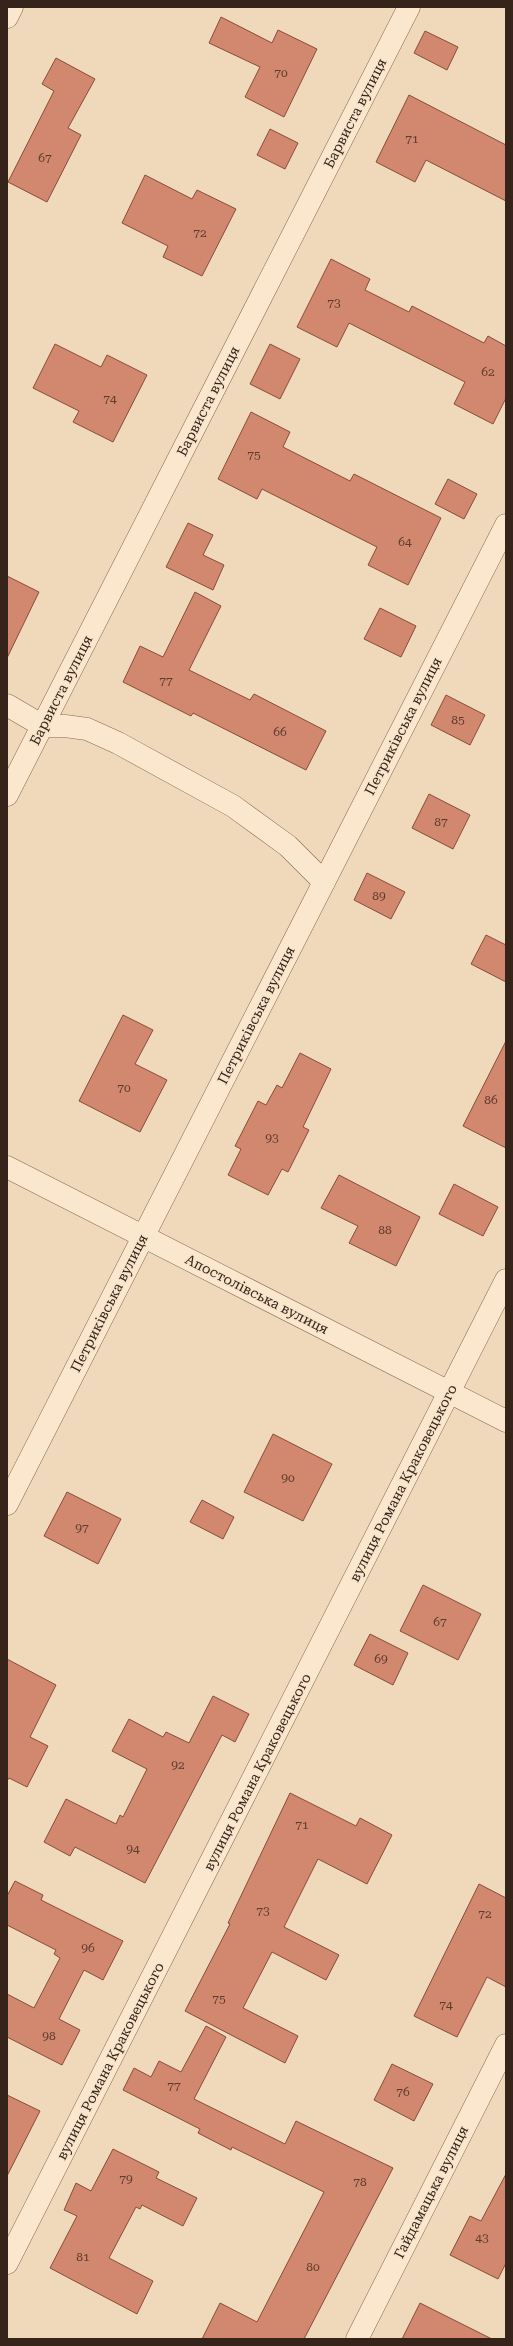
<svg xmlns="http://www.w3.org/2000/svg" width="513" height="2346" viewBox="0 0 513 2346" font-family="'Roboto Serif',serif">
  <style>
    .building { fill: #d1886e; stroke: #884c39 }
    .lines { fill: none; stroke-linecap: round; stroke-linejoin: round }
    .minor-casing { stroke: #886854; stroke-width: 23 }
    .minor { stroke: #fbe7ce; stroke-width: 22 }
    .labels { text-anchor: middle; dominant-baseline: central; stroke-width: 3; stroke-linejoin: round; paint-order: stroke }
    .number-label { font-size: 12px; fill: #5d3c2f }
    .street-label { font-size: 14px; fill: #36231a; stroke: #f7e4cb }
  </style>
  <rect width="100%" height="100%" fill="#f0d8bb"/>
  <g class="building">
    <path d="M 221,17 L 272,43 L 278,30 L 317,49 L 284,117 L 245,97 L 260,67 L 209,43 Z"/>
    <path d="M 425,31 L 458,47 L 447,70 L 414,53 Z"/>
    <path d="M 56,58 L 95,79 L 68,128 L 81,135 L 47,202 L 8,182 L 54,91 L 42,84 Z"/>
    <path d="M 409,95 L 506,145 L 506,201 L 426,160 L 415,182 L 376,162 Z"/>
    <path d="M 270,129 L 298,143 L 285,169 L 257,155 Z"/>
    <path d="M 145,175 L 192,199 L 197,190 L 236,209 L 202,276 L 163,257 L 168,246 L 122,223 Z"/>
    <path d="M 331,259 L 370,279 L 365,290 L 409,312 L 412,306 L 484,343 L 488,336 L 506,346 L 506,398 L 493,424 L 454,404 L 465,382 L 349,323 L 337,347 L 297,327 Z"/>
    <path d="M 55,344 L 101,367 L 107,355 L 147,375 L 113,442 L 73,422 L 79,411 L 33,388 Z"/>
    <path d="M 270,344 L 300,359 L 280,399 L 250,384 Z"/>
    <path d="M 251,412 L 290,432 L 283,447 L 350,481 L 354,474 L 441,518 L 408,585 L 368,565 L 377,547 L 262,489 L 257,499 L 218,479 Z"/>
    <path d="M 448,479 L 477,494 L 464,519 L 435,504 Z"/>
    <path d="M 188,523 L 213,535 L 203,555 L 224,565 L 213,590 L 166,567 Z"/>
    <path d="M 7,576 L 39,592 L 7,658 Z"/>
    <path d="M 195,592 L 221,606 L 189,670 L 250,700 L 254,694 L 326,731 L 306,770 L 193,713 L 191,716 L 123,682 L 140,646 L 163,657 Z"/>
    <path d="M 380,608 L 416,626 L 401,657 L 364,639 Z"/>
    <path d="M 446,695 L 485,715 L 470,745 L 431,725 Z"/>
    <path d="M 429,794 L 470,815 L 453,849 L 412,828 Z"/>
    <path d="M 367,873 L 405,892 L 391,919 L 354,900 Z"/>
    <path d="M 486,935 L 506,945 L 506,982 L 471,964 Z"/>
    <path d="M 123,1015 L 153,1030 L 135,1064 L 167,1080 L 140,1132 L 79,1101 Z"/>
    <path d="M 506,1041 L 506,1148 L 463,1126 Z"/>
    <path d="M 300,1053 L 331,1069 L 303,1127 L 309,1130 L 288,1172 L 282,1169 L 268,1195 L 228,1175 L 241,1149 L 235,1146 L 258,1101 L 266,1105 L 277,1085 L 282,1088 Z"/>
    <path d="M 339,1175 L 420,1217 L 396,1266 L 349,1243 L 358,1226 L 321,1208 Z"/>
    <path d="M 454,1184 L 498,1207 L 483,1236 L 439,1214 Z"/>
    <path d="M 273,1434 L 332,1464 L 303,1521 L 244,1492 Z"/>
    <path d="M 67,1492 L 121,1519 L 98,1564 L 44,1536 Z"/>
    <path d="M 202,1500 L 234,1517 L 223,1539 L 190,1522 Z"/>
    <path d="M 423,1585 L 481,1614 L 458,1660 L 400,1631 Z"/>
    <path d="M 370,1634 L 408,1653 L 393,1685 L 354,1665 Z"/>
    <path d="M 7,1659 L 56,1685 L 30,1737 L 48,1746 L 27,1787 L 9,1778 L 7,1781 Z"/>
    <path d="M 213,1696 L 249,1714 L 235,1742 L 222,1735 L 145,1883 L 75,1847 L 70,1856 L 44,1842 L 66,1799 L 116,1824 L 120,1815 L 123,1817 L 147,1769 L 112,1751 L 129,1719 L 163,1737 L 166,1732 L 189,1743 Z"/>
    <path d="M 290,1793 L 356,1826 L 360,1818 L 392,1835 L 367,1884 L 318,1859 L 284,1927 L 339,1955 L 326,1980 L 272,1952 L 243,2008 L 298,2036 L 285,2063 L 185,2011 L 230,1924 L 228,1923 Z"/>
    <path d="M 15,1881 L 43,1895 L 41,1900 L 123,1941 L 103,1980 L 84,1970 L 59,2019 L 80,2030 L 62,2065 L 7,2037 L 7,1994 L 34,2008 L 60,1958 L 54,1954 L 56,1950 L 7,1925 L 7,1896 Z"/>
    <path d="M 479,1884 L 506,1898 L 506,1987 L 487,1977 L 457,2037 L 414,2016 Z"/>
    <path d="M 206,2026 L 226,2037 L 194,2099 L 285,2144 L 296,2121 L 393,2168 L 304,2339 L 202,2339 L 220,2303 L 257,2322 L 324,2192 L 232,2147 L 231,2150 L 198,2133 L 200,2129 L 123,2090 L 134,2068 L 151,2077 L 159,2061 L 181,2072 Z"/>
    <path d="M 392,2064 L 433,2084 L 414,2121 L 374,2100 Z"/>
    <path d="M 7,2095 L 40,2111 L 7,2176 Z"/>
    <path d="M 113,2149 L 159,2172 L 156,2178 L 197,2198 L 183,2226 L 142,2205 L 140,2209 L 136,2207 L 109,2258 L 153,2281 L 137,2314 L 50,2268 L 77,2216 L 64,2210 L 76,2183 L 91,2191 Z"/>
    <path d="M 506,2174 L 506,2263 L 498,2279 L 450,2255 L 470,2216 L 481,2221 Z"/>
    <path d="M 420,2303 L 492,2339 L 402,2339 Z"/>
  </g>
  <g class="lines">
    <g class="minor-casing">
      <g id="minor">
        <path d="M 7,17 L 12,7"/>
        <path d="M 7,705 L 43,726 L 65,726 L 87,729 L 118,743 L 233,806 L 288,846 L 324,882"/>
        <path d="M 7,795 L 409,7"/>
        <path d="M 7,1167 L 506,1421"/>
        <path d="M 7,1504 L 506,525"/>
        <path d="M 7,2263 L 506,1280"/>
        <path d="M 357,2339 L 506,2045"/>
      </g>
    </g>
    <use href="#minor" class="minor"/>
  </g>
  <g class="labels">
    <g class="number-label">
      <text x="281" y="73">70</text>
      <text x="412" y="139">71</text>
      <text x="45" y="158">67</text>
      <text x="200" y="233">72</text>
      <text x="334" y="303">73</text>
      <text x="488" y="372">62</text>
      <text x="110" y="399">74</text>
      <text x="254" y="455">75</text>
      <text x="405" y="542">64</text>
      <text x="166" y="681">77</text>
      <text x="458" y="720">85</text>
      <text x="280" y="732">66</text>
      <text x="441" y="822">87</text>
      <text x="379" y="896">89</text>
      <text x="124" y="1088">70</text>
      <text x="491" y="1100">86</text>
      <text x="272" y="1138">93</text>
      <text x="385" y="1230">88</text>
      <text x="288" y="1478">90</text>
      <text x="82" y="1528">97</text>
      <text x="440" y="1622">67</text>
      <text x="381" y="1659">69</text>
      <text x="178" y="1765">92</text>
      <text x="302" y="1825">71</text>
      <text x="133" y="1849">94</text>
      <text x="263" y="1911">73</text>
      <text x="485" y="1914">72</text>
      <text x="88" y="1948">96</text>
      <text x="219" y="1999">75</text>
      <text x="446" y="2005">74</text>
      <text x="49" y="2036">98</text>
      <text x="174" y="2086">77</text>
      <text x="403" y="2092">76</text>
      <text x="126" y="2179">79</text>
      <text x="360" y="2182">78</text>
      <text x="482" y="2238">43</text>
      <text x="83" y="2257">81</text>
      <text x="313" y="2267">80</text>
    </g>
    <g class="street-label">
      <text transform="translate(355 113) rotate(-63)">Барвиста вулиця</text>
      <text transform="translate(208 401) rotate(-63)">Барвиста вулиця</text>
      <text transform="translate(61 690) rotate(-63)">Барвиста вулиця</text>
      <text transform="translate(403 726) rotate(-63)">Петриківська вулиця</text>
      <text transform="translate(256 1015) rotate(-63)">Петриківська вулиця</text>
      <text transform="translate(257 1294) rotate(27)">Апостолівська вулиця</text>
      <text transform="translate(109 1303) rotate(-63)">Петриківська вулиця</text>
      <text transform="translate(403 1483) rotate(-63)">вулиця Романа Краковецького</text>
      <text transform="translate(257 1772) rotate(-63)">вулиця Романа Краковецького</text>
      <text transform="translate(110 2061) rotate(-63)">вулиця Романа Краковецького</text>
      <text transform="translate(431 2192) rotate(-63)">Гайдамацька вулиця</text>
    </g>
  </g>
  <rect width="513" height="2346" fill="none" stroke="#36231a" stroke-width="16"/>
</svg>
